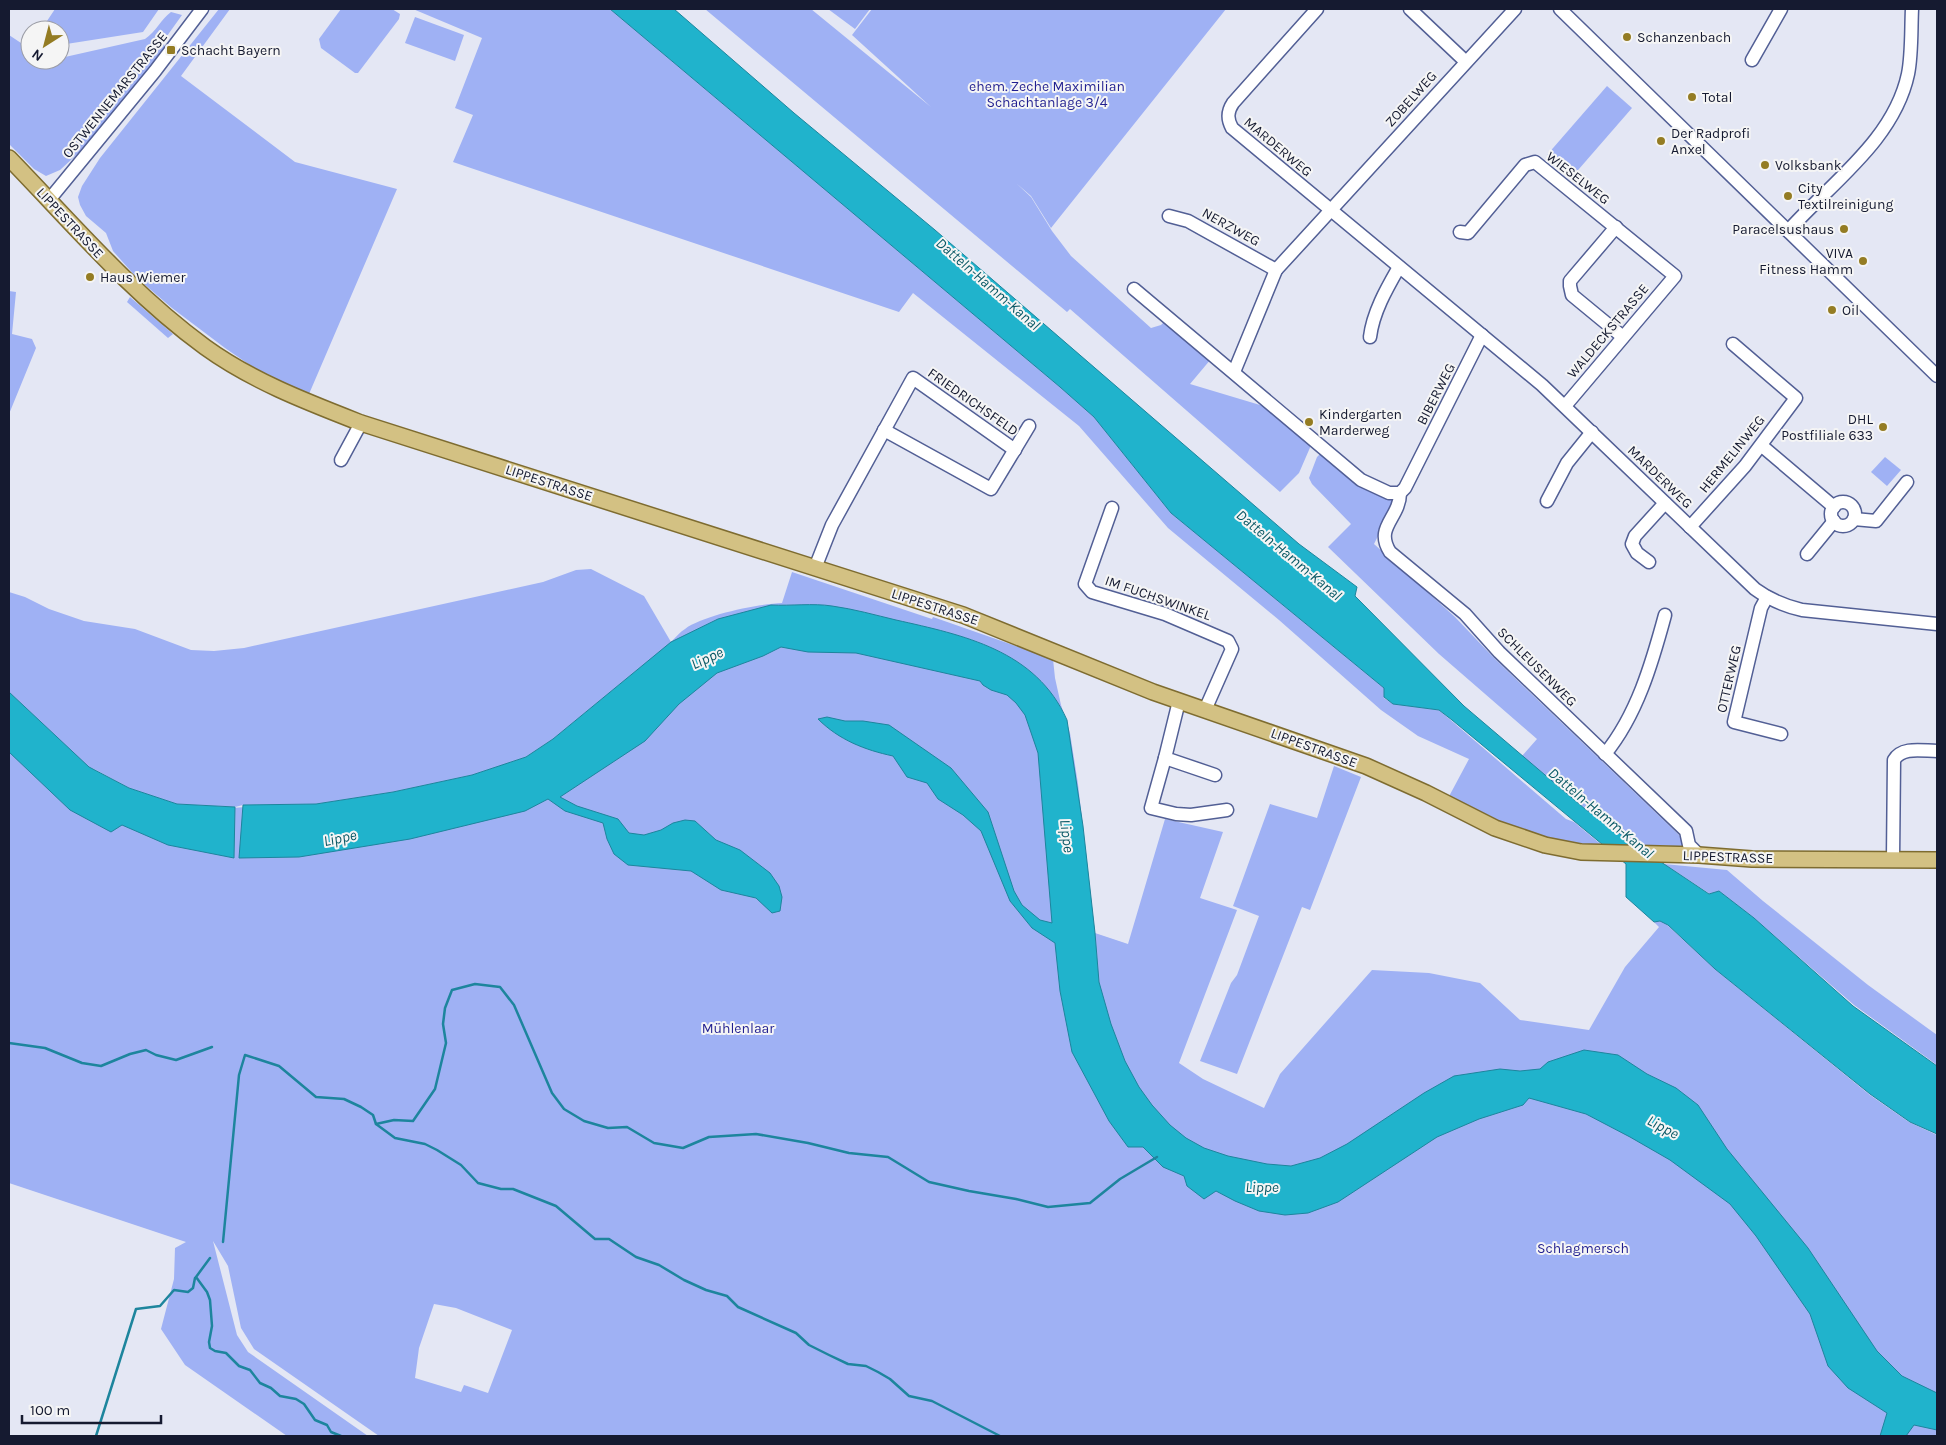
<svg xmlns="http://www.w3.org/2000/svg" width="1946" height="1445" viewBox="0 0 1946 1445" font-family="Karla,sans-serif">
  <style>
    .green { fill: #9fb1f4; fill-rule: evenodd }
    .water { fill: #20b3cc; stroke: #1d859d }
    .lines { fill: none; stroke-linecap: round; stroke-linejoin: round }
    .stream { stroke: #1d859d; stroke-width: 2.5 }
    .minor-casing { stroke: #525f95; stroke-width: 15 }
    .major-casing { stroke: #7e6c30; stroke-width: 18 }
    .minor { stroke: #fff; stroke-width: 12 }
    .major { stroke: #d3c183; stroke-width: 15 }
    .poi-dot { fill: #947c23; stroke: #f5f5f5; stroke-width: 2 }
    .labels { text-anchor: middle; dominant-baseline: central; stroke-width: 4; stroke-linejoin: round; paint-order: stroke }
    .poi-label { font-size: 14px; fill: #151a30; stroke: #f5f5f5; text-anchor: start }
    .park-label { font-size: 14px; fill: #211f90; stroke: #f5f5f5 }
    .street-label { font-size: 14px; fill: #151a30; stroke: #f5f5f5 }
    .water-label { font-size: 15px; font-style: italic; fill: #095865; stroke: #f5f5f5 }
  </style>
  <rect width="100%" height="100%" fill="#e4e7f4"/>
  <g class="green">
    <path d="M 55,9 L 159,9 L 143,32 L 60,45 L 60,30 L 41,30 Z"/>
    <path d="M 219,9 L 230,9 L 181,76 L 295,162 L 397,189 L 309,394 L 260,372 L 225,348 L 172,308 L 137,278 L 113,251 L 106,233 L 86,216 L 80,205 L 78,197 L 82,186 L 100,158 Z"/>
    <path d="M 341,9 L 392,9 L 400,14 L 399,19 L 358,73 L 355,73 L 321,48 L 319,39 Z"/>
    <path d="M 413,9 L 610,9 L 1060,387 L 1094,417 L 1171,513 L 1384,688 L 1384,698 L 1393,704 L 1439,710 L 1566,819 L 1574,822 L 1609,851 L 1540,841 L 1446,802 L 1469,759 L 1418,736 L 1381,710 L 1279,620 L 1168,528 L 1079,426 L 913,293 L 899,312 L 453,162 L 473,115 L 455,108 L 482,38 Z"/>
    <path d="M 705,9 L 811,9 L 931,107 L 852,35 L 872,9 L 1226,9 L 1051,228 L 1031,196 L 1015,182 L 1031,197 L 1052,231 L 1071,256 L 1151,328 L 1161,325 L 1165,321 L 1211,359 L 1190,384 L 1270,408 L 1312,443 L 1299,473 L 1280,492 L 1070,309 L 1067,312 Z"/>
    <path d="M 828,9 L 870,9 L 855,29 Z"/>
    <path d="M 171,12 L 182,15 L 162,43 L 165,46 L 156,61 L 85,147 L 60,170 L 46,176 L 34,169 L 9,144 L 9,35 L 30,49 L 30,60 L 60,60 L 60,56 L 65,57 L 145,39 C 156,32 161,19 171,12 Z"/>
    <path d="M 415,17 L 464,35 L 455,61 L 405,43 Z"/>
    <path d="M 1607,86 L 1632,108 L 1572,177 L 1547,155 Z"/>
    <path d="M 9,291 L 16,292 L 12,334 L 32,339 L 36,348 L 9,414 Z"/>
    <path d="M 130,297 L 173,334 L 168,338 L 127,302 Z"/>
    <path d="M 1322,452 L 1360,483 L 1395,502 L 1374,544 L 1455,617 L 1495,659 L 1678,834 L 1683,840 L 1683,847 L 1659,845 L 1648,852 C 1602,826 1562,789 1522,756 L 1537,739 L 1439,654 L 1328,547 L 1351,524 L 1312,484 L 1309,478 L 1317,457 Z"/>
    <path d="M 1885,457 L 1901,470 L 1887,486 L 1871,472 Z"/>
    <path d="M 591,569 L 644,596 L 671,642 C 676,637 680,632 685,629 C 704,615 758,604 782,603 L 792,572 L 932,619 L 933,617 L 1053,659 L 1055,678 L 1061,705 L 1070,733 L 1078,784 L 1095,933 L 1128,944 L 1165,819 L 1223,832 L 1200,898 L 1237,910 L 1179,1063 L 1203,1079 L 1264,1108 L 1280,1074 L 1372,970 L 1429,973 L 1480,983 L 1520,1020 L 1589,1030 L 1625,967 L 1659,927 L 1654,922 L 1660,921 L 1664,922 L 1715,969 L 1870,1095 L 1909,1122 L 1937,1135 L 1937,1436 L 379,1436 L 254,1349 L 241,1328 L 228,1266 L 213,1241 L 237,1335 L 248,1352 L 368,1436 L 287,1436 L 185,1365 L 161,1329 L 174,1279 L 175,1248 L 186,1242 L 9,1183 L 9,696 L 87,766 L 9,692 L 9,592 L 25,597 L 49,609 L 84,621 L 135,629 L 191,650 L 214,651 L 244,648 L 543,582 L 576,570 ZM 648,661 L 544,753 L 438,790 L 284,809 L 260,806 L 218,809 L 164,805 L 115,784 L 92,768 L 129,788 L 177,804 L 235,807 L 243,805 L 316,804 L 393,792 L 472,775 L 526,757 L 553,739 ZM 434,1304 L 456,1308 L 512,1330 L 488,1393 L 464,1385 L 461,1392 L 415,1378 L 419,1348 Z"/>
    <path d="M 1334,766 L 1361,777 L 1310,910 L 1302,907 L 1237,1074 L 1200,1061 L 1231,983 L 1237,975 L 1259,916 L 1233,906 L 1270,804 L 1317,818 Z"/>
    <path d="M 1664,864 L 1727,870 L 1763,901 L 1868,985 L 1937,1035 L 1937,1065 L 1854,1005 L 1754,918 L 1719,891 L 1710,894 Z"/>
  </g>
  <g class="water">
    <path d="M 610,9 L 674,9 L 794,113 L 935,230 L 1299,544 L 1357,587 L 1355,596 L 1464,706 L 1585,809 L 1634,844 L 1709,894 L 1719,891 L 1754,918 L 1853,1006 L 1937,1066 L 1937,1134 L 1910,1122 L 1870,1094 L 1715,969 L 1668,925 L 1660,921 L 1654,922 L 1626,897 L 1626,864 L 1452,720 L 1439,710 L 1393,704 L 1384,697 L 1384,688 L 1171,513 L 1094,417 L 1060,387 Z"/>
    <path d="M 771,605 C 791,606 813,603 832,606 C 854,609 875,615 896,620 C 963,635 1036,650 1067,720 L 1083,826 L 1095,933 L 1099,982 L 1111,1024 L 1125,1061 L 1139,1087 L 1152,1105 L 1170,1125 L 1186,1138 L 1204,1148 L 1228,1156 L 1267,1164 L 1291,1166 L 1320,1158 L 1347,1144 L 1424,1093 L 1454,1076 L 1500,1069 L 1520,1071 L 1540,1069 L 1548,1062 L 1584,1050 L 1618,1055 L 1647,1074 L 1676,1088 L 1698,1105 L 1727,1149 L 1808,1248 L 1877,1351 L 1902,1376 L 1937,1393 L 1937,1430 L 1914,1425 L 1906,1436 L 1880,1436 L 1887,1413 L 1848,1388 L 1828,1366 L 1810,1314 L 1756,1236 L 1730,1204 L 1670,1160 L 1630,1137 L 1586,1114 L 1529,1098 L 1523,1105 L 1479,1119 L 1437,1137 L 1338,1202 L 1308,1213 L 1285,1215 L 1259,1211 L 1235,1201 L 1216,1191 L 1204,1199 L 1187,1186 L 1184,1176 L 1163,1167 L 1143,1147 L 1128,1147 L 1109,1121 L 1072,1052 L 1060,991 L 1055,943 L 1032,928 L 1010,901 L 981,831 L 963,815 L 938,799 L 927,783 L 907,777 L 893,756 C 865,750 839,740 818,719 L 827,717 L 845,721 L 863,721 L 889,725 L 951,768 L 988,812 L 1014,891 L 1022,905 L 1040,920 L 1052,923 L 1038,753 L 1025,715 L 1016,703 L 1007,695 L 991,690 L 983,685 L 980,681 L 856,653 L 808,652 L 781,647 L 763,656 L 717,673 L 679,704 L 645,741 L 560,797 L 577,806 L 618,819 L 629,833 L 644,835 L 661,830 L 673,823 L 685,820 L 695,821 L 716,840 L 740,850 L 770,873 L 779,886 L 782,897 L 780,911 L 772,913 L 756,898 L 721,890 L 691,871 L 628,865 L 614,854 L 607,839 L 603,823 L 565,811 L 548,799 L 525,811 L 410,839 L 299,857 L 239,858 L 243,805 L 316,804 L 393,792 L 472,775 L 526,757 L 553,739 L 671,642 L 718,619 Z"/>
    <path d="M 9,692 L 89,767 L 129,788 L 177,804 L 235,807 L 234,858 L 168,845 L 122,825 L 111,832 L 70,810 L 9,752 Z"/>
  </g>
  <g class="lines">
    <g class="stream">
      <path d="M 9,1043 L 45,1048 L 82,1063 L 101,1066 L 130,1054 L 146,1050 L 156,1055 L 176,1060 L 212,1047"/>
      <path d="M 376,1124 L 394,1120 L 413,1121 L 435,1089 L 446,1043 L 443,1024 L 445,1008 L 452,990 L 475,984 L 500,987 L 514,1005 L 552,1093 L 564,1109 L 584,1121 L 608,1128 L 627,1127 L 654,1143 L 683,1148 L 709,1137 L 756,1134 L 808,1143 L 849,1153 L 888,1157 L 929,1182 L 969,1191 L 1016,1199 L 1048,1207 L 1090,1203 L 1120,1179 L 1157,1157"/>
      <path d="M 223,1242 L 239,1075 L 245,1055 L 279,1066 L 316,1097 L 344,1099 L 361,1107 L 373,1115 L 376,1124 L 395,1138 L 425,1144 L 437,1150 L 461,1165 L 478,1183 L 501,1189 L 513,1189 L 556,1206 L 595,1239 L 609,1239 L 636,1257 L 659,1265 L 684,1280 L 706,1290 L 727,1296 L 738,1307 L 796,1333 L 809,1345 L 829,1355 L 848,1364 L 866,1366 L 878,1372 L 890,1379 L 909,1396 L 932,1401 L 1000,1436"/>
      <path d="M 210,1258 L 196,1277 L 207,1292 L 210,1300 L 212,1326 L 209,1342 L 210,1348 L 215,1351 L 226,1353 L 239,1366 L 250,1370 L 260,1383 L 271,1388 L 280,1396 L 296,1399 L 304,1404 L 315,1420 L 327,1425 L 331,1432 L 341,1436"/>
      <path d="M 96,1436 L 136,1309 L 160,1306 L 174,1290 L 188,1292 L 193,1288 L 195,1278"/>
    </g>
    <g class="minor-casing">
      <g id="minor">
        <path d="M 1317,9 L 1233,103 C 1227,112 1227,119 1232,128 L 1542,385 L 1755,589 C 1770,600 1785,606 1802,610 L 1937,624"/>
        <path d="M 1410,9 L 1465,61"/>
        <path d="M 1560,9 L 1937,376"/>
        <path d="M 1752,60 L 1781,9"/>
        <path d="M 49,200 L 155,71 L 202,9"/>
        <path d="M 1169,216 L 1188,221 L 1276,270"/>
        <path d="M 1616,227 L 1570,281 L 1570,286 L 1572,295 L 1623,337"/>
        <path d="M 1788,231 C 1831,183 1894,140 1908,74 C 1912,55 1911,29 1912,9"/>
        <path d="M 1460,232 L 1468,233 L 1525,165 L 1535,162 L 1675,276 L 1565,406"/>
        <path d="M 1134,289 L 1361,480 L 1389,493 L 1400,493 L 1405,488 L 1482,335"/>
        <path d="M 1370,337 C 1373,312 1387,288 1399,267"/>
        <path d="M 1234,372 L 1276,270 L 1515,9"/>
        <path d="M 884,430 L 991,489 L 1029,426"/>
        <path d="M 1762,446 L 1834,507"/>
        <path d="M 341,460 L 361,423"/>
        <path d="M 1400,493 C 1400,518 1374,527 1390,552 L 1465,614 L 1499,652 L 1686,831 L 1689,845 L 1699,855"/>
        <path d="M 1547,501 L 1567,463 L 1592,432"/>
        <circle cx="1843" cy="514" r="12"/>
        <path d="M 1112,508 L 1085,584 L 1092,592 L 1165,614 L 1228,641 L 1232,649 L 1205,710"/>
        <path d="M 1854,519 L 1876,521 L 1907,482"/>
        <path d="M 1690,527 L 1745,466 L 1796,398 L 1733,344"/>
        <path d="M 1807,554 L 1834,521"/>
        <path d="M 1649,562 L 1637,553 L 1632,544 L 1635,536 L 1665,503"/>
        <path d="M 815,568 L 832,525 L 913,378 L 1015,450"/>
        <path d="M 1767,597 L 1761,608 L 1734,722 L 1781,734"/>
        <path d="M 1179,701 L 1165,758 L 1215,775"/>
        <path d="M 1605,754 C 1637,715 1652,663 1665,615"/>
        <path d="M 1165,758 L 1151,808 L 1176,814 L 1191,815 L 1227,810"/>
        <path d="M 1893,859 L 1894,760 C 1902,746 1923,751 1937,751"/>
      </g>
    </g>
    <g class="major-casing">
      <path id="major" d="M 9,158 C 72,223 131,293 205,347 C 252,381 307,402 361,423 L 963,615 L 1153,692 L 1366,766 L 1426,793 L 1495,828 L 1545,845 L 1581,852 L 1699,855 L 1752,859 L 1937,860"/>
    </g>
    <use href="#minor" class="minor"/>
    <use href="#major" class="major"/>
  </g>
  <g class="poi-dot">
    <circle cx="1627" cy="37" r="5"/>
    <rect x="166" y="45" width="10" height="10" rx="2.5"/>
    <circle cx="1692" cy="97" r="5"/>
    <circle cx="1661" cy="141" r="5"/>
    <circle cx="1765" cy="165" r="5"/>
    <circle cx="1788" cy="196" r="5"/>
    <circle cx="1844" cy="229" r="5"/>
    <circle cx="1863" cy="261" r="5"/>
    <circle cx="90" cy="277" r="5"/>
    <circle cx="1832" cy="310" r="5"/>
    <circle cx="1309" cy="422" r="5"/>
    <circle cx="1883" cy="427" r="5"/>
  </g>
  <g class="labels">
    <g class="poi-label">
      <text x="1637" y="37">Schanzenbach</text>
      <text x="181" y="50">Schacht Bayern</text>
      <text x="1702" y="97">Total</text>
      <text x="1671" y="133">Der Radprofi<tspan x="1671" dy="16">Anxel</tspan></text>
      <text x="1775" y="165">Volksbank</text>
      <text x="1798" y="188">City<tspan x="1798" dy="16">Textilreinigung</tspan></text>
      <text x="1834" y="229" text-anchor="end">Paracelsushaus</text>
      <text x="1853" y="253" text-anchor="end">VIVA<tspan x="1853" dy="16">Fitness Hamm</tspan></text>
      <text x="100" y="277">Haus Wiemer</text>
      <text x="1842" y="310">Oil</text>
      <text x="1319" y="414">Kindergarten<tspan x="1319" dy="16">Marderweg</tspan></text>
      <text x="1873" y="419" text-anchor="end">DHL<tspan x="1873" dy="16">Postfiliale 633</tspan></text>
    </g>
    <g class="park-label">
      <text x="1047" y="86">ehem. Zeche Maximilian<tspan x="1047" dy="16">Schachtanlage 3/4</tspan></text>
      <text x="738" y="1028">Mühlenlaar</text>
      <text x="1583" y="1248">Schlagmersch</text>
    </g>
    <g class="street-label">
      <text transform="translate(115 95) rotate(-51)">OSTWENNEMARSTRASSE</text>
      <text transform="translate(1411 99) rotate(-48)">ZOBELWEG</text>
      <text transform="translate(1278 147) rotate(40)">MARDERWEG</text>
      <text transform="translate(1578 178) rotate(38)">WIESELWEG</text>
      <text transform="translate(70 223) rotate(47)">LIPPESTRASSE</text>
      <text transform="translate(1231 227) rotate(29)">NERZWEG</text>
      <text transform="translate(1608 331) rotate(-50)">WALDECKSTRASSE</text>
      <text transform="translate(1436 394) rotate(-63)">BIBERWEG</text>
      <text transform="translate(973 402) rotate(35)">FRIEDRICHSFELD</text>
      <text transform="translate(1732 454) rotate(-51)">HERMELINWEG</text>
      <text transform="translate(1660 477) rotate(44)">MARDERWEG</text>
      <text transform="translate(549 483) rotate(18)">LIPPESTRASSE</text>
      <text transform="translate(1158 598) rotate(19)">IM FUCHSWINKEL</text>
      <text transform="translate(935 607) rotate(18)">LIPPESTRASSE</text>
      <text transform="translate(1537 667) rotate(45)">SCHLEUSENWEG</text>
      <text transform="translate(1729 679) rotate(-77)">OTTERWEG</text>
      <text transform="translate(1314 748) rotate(20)">LIPPESTRASSE</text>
      <text transform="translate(1728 857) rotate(2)">LIPPESTRASSE</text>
    </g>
    <g class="water-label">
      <text transform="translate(988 284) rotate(41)">Datteln-Hamm-Kanal</text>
      <text transform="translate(1289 555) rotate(40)">Datteln-Hamm-Kanal</text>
      <text transform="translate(707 658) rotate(-25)">Lippe</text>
      <text transform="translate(1601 813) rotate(40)">Datteln-Hamm-Kanal</text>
      <text transform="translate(1067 836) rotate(83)">Lippe</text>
      <text transform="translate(340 838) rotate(-12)">Lippe</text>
      <text transform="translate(1663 1127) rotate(28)">Lippe</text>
      <text x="1262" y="1187">Lippe</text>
    </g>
  </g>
  <rect width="1946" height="1445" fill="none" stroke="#151a30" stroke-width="20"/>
  <g transform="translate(45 45) rotate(216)"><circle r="24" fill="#f5f5f5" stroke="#9b9da6"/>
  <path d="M0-4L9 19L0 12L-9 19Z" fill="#947c23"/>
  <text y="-8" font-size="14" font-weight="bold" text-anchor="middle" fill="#151a30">N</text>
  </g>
  <path d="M22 1415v8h139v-8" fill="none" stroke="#151a30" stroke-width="2.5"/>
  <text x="30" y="1415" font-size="15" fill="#151a30" stroke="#f5f5f5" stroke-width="4" paint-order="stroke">100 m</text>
</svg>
